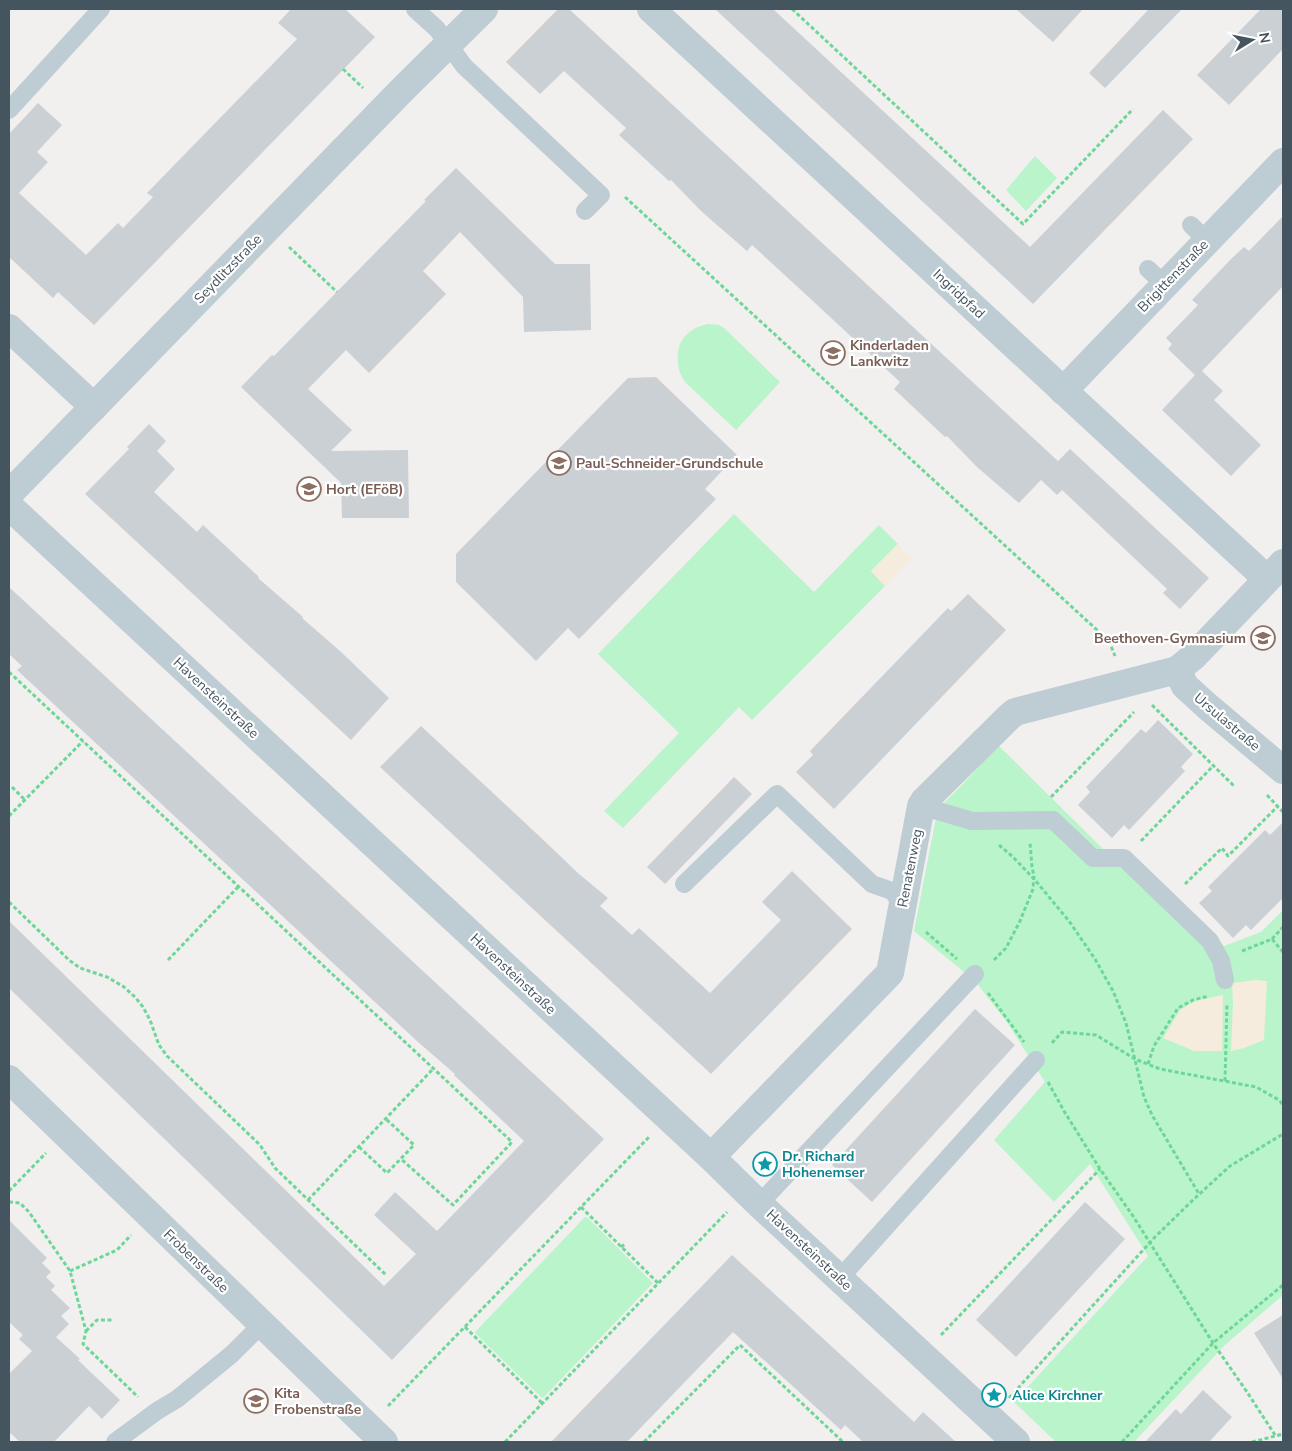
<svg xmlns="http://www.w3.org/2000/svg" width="1292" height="1451" viewBox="0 0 1292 1451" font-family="'Nunito Sans',sans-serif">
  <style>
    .green { fill: #b9f4ca }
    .sand { fill: #f5ecde }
    .building { fill: #cbd0d5 }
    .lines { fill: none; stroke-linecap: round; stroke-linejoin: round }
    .path { stroke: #6dd798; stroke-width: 3; stroke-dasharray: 4 2.5; stroke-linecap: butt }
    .service { stroke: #beccd3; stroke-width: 18 }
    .minor { stroke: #beccd3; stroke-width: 28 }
    .labels { text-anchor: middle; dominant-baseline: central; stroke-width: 4.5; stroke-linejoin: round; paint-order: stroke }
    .street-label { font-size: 14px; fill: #45555f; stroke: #fff }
    .education-label { font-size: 14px; font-weight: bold; fill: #785e54; stroke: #fff; text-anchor: start }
    .culture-label { font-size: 14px; font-weight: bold; fill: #0d838f; stroke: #fff; text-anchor: start }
  </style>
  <rect width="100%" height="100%" fill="#f2efef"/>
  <g class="green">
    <path d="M 1035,156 L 1057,178 L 1026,211 L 1006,190 Z"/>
    <path d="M 708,324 L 719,325 L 724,328 L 780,382 L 736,430 L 686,383 C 681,377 678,369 678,361 C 676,340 689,328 708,324 Z"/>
    <path d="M 734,514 L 814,592 L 879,525 L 898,544 L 871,571 L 885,586 L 752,720 L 739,707 L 623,828 L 604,811 L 679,733 L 598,654 Z"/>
    <path d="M 998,745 L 1107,853 L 1124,851 L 1224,946 L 1261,932 L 1283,910 L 1283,1295 L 1225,1345 L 1134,1442 L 1056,1442 L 1014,1402 L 1148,1256 L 1090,1164 L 1054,1202 L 994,1140 L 1045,1082 L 1007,1022 L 975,981 L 914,931 L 936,818 L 941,806 L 965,782 Z"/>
    <path d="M 585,1217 L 588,1218 L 653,1283 L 544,1397 L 542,1398 L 475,1333 L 476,1331 Z"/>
  </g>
  <g class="sand">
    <path d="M 898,544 L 912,559 L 885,586 L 871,571 Z"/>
    <path d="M 1256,980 L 1267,981 L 1264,1040 L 1244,1048 L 1231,1051 L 1233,1003 L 1232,983 Z"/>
    <path d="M 1223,995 L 1222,1051 L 1194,1051 L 1163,1038 L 1180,1010 L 1195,1001 Z"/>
  </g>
  <g class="building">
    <path d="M 291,9 L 345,9 L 375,37 L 94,325 L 58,292 L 53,298 L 9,257 L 9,134 L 38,103 L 62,125 L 37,152 L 48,162 L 19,193 L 86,255 L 118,223 L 123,228 L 153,197 L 147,193 L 297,39 L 278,23 Z"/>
    <path d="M 558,9 L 569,9 L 1058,461 L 1070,449 L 1209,578 L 1180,609 L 1163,593 L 1167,589 L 1062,490 L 1057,495 L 1041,480 L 1019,503 L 977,467 L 947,436 L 945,437 L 894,389 L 900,382 L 801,290 L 752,245 L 747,251 L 701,211 L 671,180 L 669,181 L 619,135 L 626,128 L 564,71 L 540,94 L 506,62 Z"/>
    <path d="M 715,9 L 773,9 L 1030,247 L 1163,110 L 1193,139 L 1033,304 Z"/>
    <path d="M 1016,9 L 1083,9 L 1053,42 Z"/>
    <path d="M 1149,9 L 1182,9 L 1105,88 L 1089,73 Z"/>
    <path d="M 1261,9 L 1283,9 L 1283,49 L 1229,105 L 1197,75 Z"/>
    <path d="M 456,168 L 555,264 L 590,264 L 591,330 L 524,332 L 523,297 L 460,232 L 423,271 L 446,294 L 369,373 L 346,350 L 308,389 L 352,430 L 331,451 L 408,450 L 409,518 L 342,518 L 341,483 L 241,387 L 272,355 L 274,356 L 426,201 L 424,200 Z"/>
    <path d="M 1283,216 L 1283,286 L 1202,371 L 1223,391 L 1214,400 L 1261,445 L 1231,476 L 1162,410 L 1195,375 L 1168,349 L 1172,344 L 1166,338 L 1198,305 L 1192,300 L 1232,258 L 1244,247 L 1249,251 Z"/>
    <path d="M 656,377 L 737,455 L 705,489 L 716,499 L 579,639 L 568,628 L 536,661 L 456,582 L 456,554 L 628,378 Z"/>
    <path d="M 149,424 L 166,441 L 157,451 L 175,469 L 154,492 L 197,532 L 203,525 L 259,577 L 258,578 L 303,617 L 302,618 L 340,651 L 389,698 L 351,740 L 85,494 L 129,449 L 127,447 Z"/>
    <path d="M 9,587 L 604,1139 L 392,1360 L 9,988 L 9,921 L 384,1286 L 416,1254 L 374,1215 L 395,1192 L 437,1231 L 524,1141 L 454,1075 L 455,1074 L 418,1042 L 17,670 L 22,666 L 9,654 Z"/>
    <path d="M 968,594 L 1006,630 L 834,809 L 796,772 L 813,755 L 810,751 L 948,608 L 951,611 Z"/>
    <path d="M 1158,720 L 1193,754 L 1181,767 L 1185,771 L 1129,830 L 1124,825 L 1112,838 L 1078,805 L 1090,792 L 1086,787 L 1141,729 L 1146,733 Z"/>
    <path d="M 421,726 L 536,833 L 579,874 L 608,898 L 600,906 L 632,935 L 639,928 L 710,993 L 781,920 L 762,902 L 792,871 L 852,929 L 711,1074 L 380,767 Z"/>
    <path d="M 734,777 L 752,794 L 665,884 L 647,867 Z"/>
    <path d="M 1283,822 L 1283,898 L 1251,930 L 1246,925 L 1233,938 L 1199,903 L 1212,891 L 1208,887 L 1265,830 L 1270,835 Z"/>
    <path d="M 975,1009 L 1015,1045 L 872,1202 L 832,1165 Z"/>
    <path d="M 1085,1202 L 1125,1239 L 1016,1357 L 976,1320 Z"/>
    <path d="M 9,1220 L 47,1258 L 42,1263 L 51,1272 L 46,1277 L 55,1286 L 51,1290 L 70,1308 L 61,1316 L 69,1324 L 56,1337 L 80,1359 L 78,1360 L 120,1400 L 102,1419 L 89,1406 L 54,1442 L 20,1442 L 9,1432 L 9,1374 L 32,1351 L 19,1339 L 23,1335 L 9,1322 Z"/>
    <path d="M 732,1255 L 914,1422 L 923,1412 L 956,1442 L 863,1442 L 845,1425 L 841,1430 L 733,1332 L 627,1442 L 551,1442 Z"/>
    <path d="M 1283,1315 L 1283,1379 L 1254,1333 Z"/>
    <path d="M 1203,1390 L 1232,1417 L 1209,1442 L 1145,1442 L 1176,1409 L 1181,1414 Z"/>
  </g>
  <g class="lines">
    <g class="path">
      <path d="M 792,9 L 1023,224 L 1133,109"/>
      <path d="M 343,69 L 363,88"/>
      <path d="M 625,197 L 1109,641 L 1115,656"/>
      <path d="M 289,247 L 337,292"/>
      <path d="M 9,672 L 512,1142 L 453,1205 L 401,1159"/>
      <path d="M 1152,705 L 1235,787"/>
      <path d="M 12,787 L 25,800"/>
      <path d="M 1267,795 L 1283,812"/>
      <path d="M 1051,797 L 1134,712"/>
      <path d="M 9,816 L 83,741"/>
      <path d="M 1141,841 L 1213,766"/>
      <path d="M 999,845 L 1012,856 L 1035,880 L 1069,921 L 1095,959 L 1113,991 L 1126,1023 L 1144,1097 L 1152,1115 L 1199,1194"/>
      <path d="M 1185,884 L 1222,848 L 1228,856 L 1278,806"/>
      <path d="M 9,902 L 69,960 L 80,968 L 107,977 L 124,987 L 135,997 L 143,1007 L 150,1020 L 159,1045 L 167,1056 L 260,1145 L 275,1168 L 386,1275"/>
      <path d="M 926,932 L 957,959"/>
      <path d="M 1272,939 L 1283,927"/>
      <path d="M 1242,951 L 1272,939 L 1283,952"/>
      <path d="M 168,960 L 238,887"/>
      <path d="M 994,960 L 1006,948 L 1020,921 L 1033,889 L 1034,876 L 1032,867 L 1030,843"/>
      <path d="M 988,993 L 1024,1042"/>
      <path d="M 1052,1043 L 1062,1032 L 1096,1035 L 1135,1059 L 1160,1069 L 1256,1087 L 1279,1100 L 1283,1105"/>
      <path d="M 1148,1064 L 1154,1046 L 1178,1008 L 1193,1000 L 1209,996"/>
      <path d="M 1225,1081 L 1227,1003"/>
      <path d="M 1048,1082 L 1064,1111 L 1100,1169 L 1133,1216 L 1213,1343 L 1247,1392 L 1275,1435"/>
      <path d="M 359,1147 L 387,1173 L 414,1145 L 386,1119"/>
      <path d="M 9,1191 L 46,1153"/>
      <path d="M 308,1200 L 433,1069"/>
      <path d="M 9,1202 L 20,1203 L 29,1212 L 70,1271 L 86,1331 L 83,1344 L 138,1397"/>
      <path d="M 581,1207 L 659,1284"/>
      <path d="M 621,1247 L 625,1244"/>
      <path d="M 70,1271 L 117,1250 L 131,1235"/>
      <path d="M 465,1327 L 543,1404"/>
      <path d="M 86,1331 L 97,1320 L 114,1320"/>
      <path d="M 941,1335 L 1100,1169"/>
      <path d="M 1009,1398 L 1155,1237 L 1194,1199 L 1230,1166 L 1283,1134"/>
      <path d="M 388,1406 L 649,1137"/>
      <path d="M 505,1442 L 727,1212"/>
      <path d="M 644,1442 L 740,1345 L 843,1442"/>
      <path d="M 1122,1442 L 1213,1343 L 1283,1285"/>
      <path d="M 1252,1442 L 1283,1434"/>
    </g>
    <g class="service">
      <path d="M 415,9 L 437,29 L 464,66 L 601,195 L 585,211"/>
      <path d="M 9,110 L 101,9"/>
      <path d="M 1191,225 L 1207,241"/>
      <path d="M 1148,269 L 1165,285"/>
      <path d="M 921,806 L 972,821 L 1053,820 L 1093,858 L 1124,858 L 1210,941 L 1221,961 L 1225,980"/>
      <path d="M 684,884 L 777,794 L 872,884 L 892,891 L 903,905"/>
      <path d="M 759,1204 L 975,974"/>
      <path d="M 840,1278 L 1036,1060"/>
      <path d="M 115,1442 L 157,1411 L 177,1399 L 232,1354 L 262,1324"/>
    </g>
    <g class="minor">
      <path d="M 651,9 L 1267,579"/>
      <path d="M 9,328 L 94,407"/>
      <path d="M 1063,391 L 1283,162"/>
      <path d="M 9,494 L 403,89 L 484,9"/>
      <path d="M 9,506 L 711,1157 L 759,1204 L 1016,1442"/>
      <path d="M 1177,670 L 1185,686 L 1207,706 L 1283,770"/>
      <path d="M 9,1079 L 384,1442"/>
      <path d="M 711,1157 L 890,973 L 921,806 L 924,801 L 1010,716 L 1015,712 L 1177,670 L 1193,657 L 1283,563"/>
    </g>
  </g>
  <defs>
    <g id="school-ring" transform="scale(1.25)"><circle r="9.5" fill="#fff" stroke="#8d6e63" stroke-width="1.5"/><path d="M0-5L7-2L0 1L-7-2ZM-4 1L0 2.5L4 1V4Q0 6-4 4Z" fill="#8d6e63"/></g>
    <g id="sight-ring" transform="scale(1.25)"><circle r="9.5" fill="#fff" stroke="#0f9aa8" stroke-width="1.5"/><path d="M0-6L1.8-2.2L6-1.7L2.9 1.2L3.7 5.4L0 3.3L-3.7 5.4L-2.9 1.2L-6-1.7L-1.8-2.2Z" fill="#0f9aa8"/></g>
  </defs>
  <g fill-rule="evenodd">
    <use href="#school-ring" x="833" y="353"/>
    <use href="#school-ring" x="559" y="463"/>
    <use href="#school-ring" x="309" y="489"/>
    <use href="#school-ring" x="1263" y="638"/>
    <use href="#sight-ring" x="765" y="1164"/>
    <use href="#sight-ring" x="994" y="1395"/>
    <use href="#school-ring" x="256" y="1401"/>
  </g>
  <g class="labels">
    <g class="street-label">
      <text transform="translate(228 269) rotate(-46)">Seydlitzstraße</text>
      <text transform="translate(1173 276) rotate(-46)">Brigittenstraße</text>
      <text transform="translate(959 294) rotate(43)">Ingridpfad</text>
      <text transform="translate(216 698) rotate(43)">Havensteinstraße</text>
      <text transform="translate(1227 722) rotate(40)">Ursulastraße</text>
      <text transform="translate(910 868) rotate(-79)">Renatenweg</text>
      <text transform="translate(513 974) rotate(43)">Havensteinstraße</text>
      <text transform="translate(809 1250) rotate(43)">Havensteinstraße</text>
      <text transform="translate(196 1261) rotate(44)">Frobenstraße</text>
    </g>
    <g class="education-label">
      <text x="850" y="345">Kinderladen<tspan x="850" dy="16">Lankwitz</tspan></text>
      <text x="576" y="463">Paul-Schneider-Grundschule</text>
      <text x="326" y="489">Hort (EFöB)</text>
      <text x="1246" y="638" text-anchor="end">Beethoven-Gymnasium</text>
      <text x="274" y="1393">Kita<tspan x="274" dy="16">Frobenstraße</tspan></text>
    </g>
    <g class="culture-label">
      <text x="782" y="1156">Dr. Richard<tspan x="782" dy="16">Hohenemser</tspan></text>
      <text x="1012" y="1395">Alice Kirchner</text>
    </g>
  </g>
  <rect width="1292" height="1451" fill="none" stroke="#45555f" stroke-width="20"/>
  <g transform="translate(1252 40) rotate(80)" stroke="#ffffff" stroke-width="4" paint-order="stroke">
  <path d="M0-4L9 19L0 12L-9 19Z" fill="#45555f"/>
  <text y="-8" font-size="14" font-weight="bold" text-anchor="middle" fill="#45555f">N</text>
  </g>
</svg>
